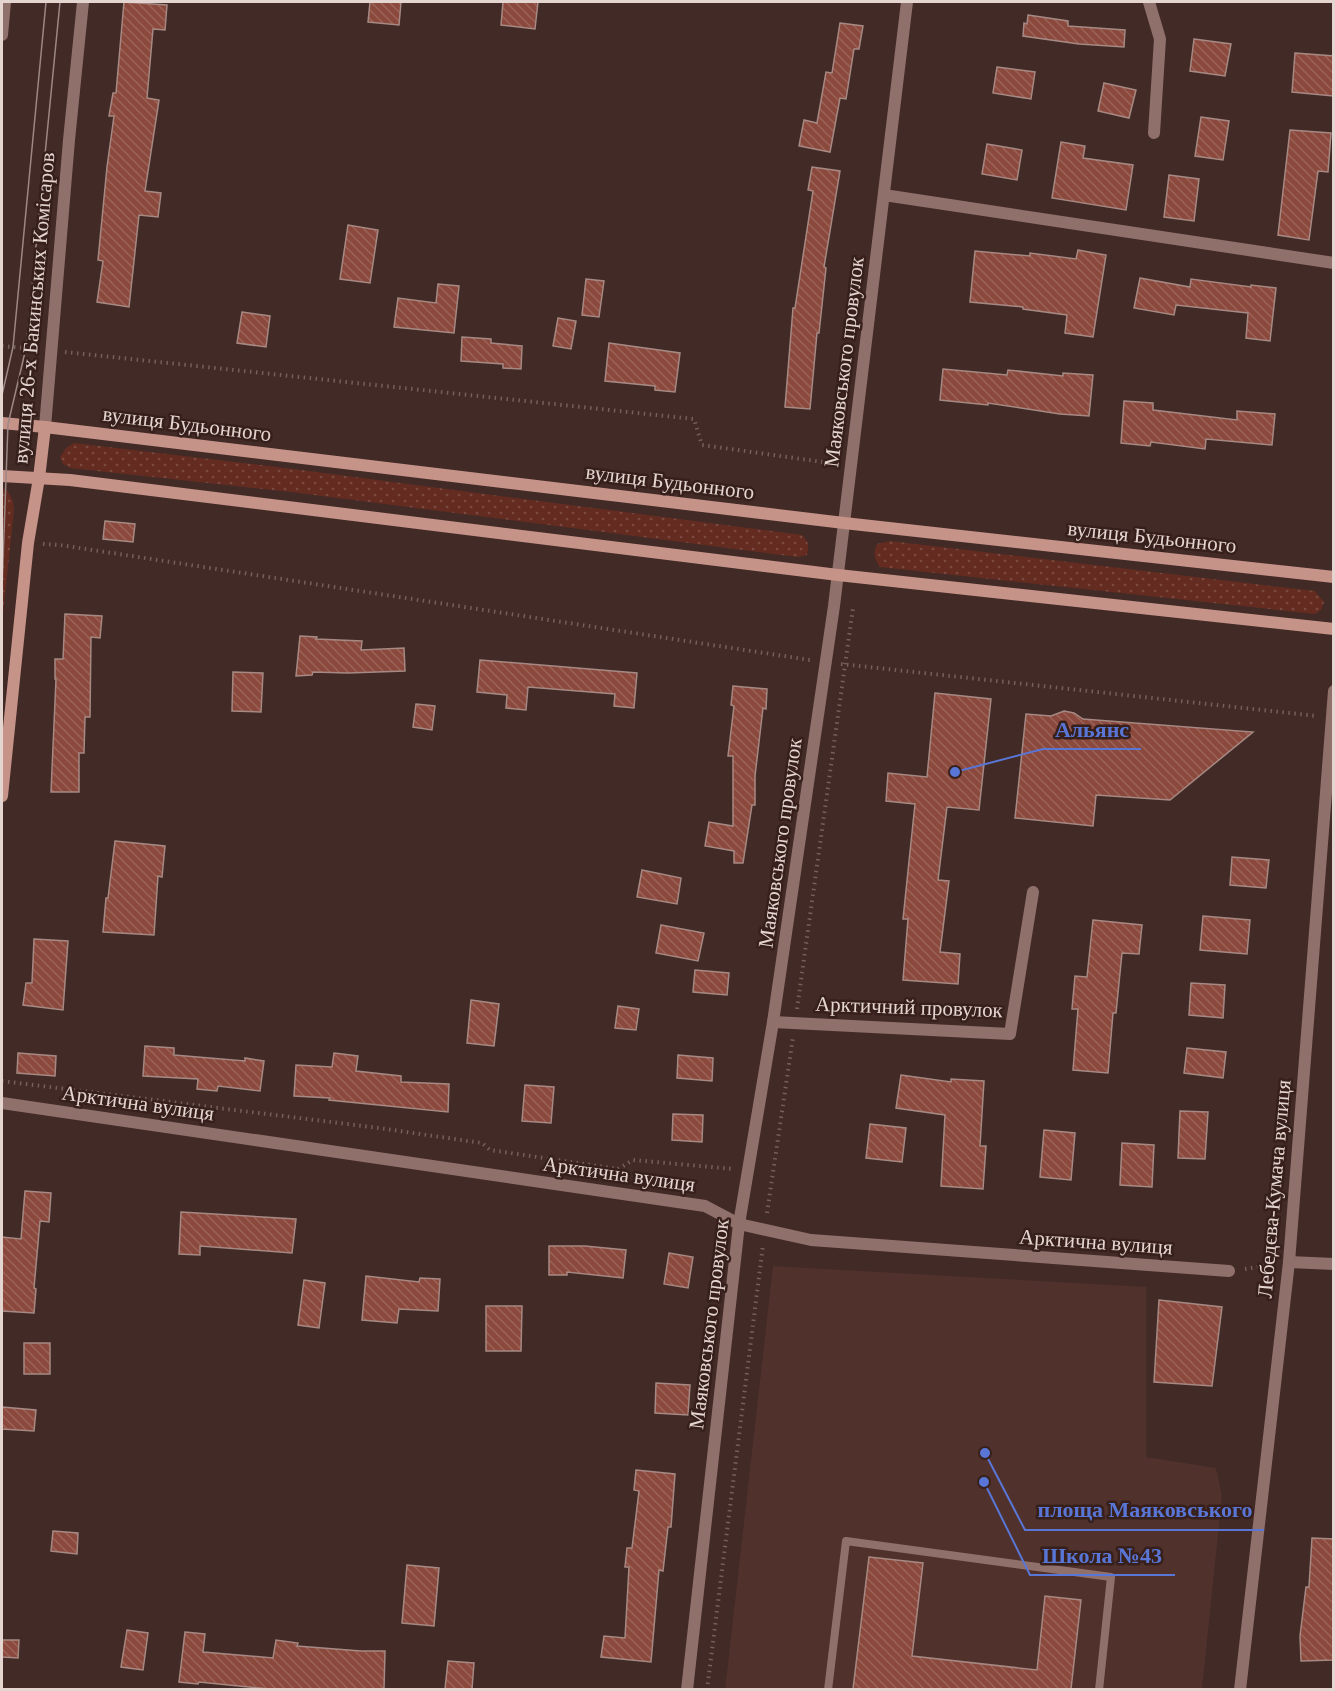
<svg xmlns="http://www.w3.org/2000/svg" width="1335" height="1691" viewBox="0 0 1335 1691" font-family="Georgia,serif">
  <style>
    .built { fill: #50312b }
    .grass { fill: url(#grass-dots) }
    .building { fill: url(#building-back-hatch); stroke: #a68983; stroke-width: 1.5 }
    .lines { fill: none; stroke-linecap: round; stroke-linejoin: round }
    .path { stroke: #75605c; stroke-width: 4; stroke-dasharray: 1.5 4.5; stroke-linecap: butt }
    .lane { stroke: #90706a; stroke-width: 8 }
    .street { stroke: #90706a; stroke-width: 12 }
    .secondary { stroke: #c69389; stroke-width: 12 }
    .tram { stroke: #9c8884; stroke-width: 1.5 }
    .labels { text-anchor: middle; dominant-baseline: central; stroke-width: 5; stroke-linejoin: round; paint-order: stroke }
    .street-label { font-size: 21px; fill: #e5d5d1; stroke: #37201c }
    .leader { fill: none; stroke: #5976d6; stroke-width: 2 }
    .callout-dot { fill: #5976d6; stroke: #37201c; stroke-width: 2 }
    .callout-label { font-size: 22px; text-anchor: middle; font-weight: bold; fill: #5976d6; stroke: #37201c; stroke-width: 5; stroke-linejoin: round; paint-order: stroke }
  </style>
  <defs>
    <pattern id="grass-dots" width="8" height="8" patternUnits="userSpaceOnUse" patternTransform="scale(1.5)"><rect width="8" height="8" fill="#642b20"/><path d="M2 2h.1M6 6h.1" fill="none" stroke="#7a493f" stroke-width="1.8" stroke-linecap="round"/></pattern>
    <pattern id="building-back-hatch" width="6" height="6" patternUnits="userSpaceOnUse" patternTransform="scale(1.5)"><rect width="6" height="6" fill="#8b483c"/><path d="M-1 5l2 2M0 0l6 6M5-1l2 2" fill="none" stroke="#9b6257"/></pattern>
  </defs>
  <rect width="100%" height="100%" fill="#422a26"/>
  <path class="built" d="M 773,1266 L 1146,1287 L 1146,1457 L 1216,1468 L 1222,1496 L 1202,1689 L 725,1690 Z"/>
  <g class="grass">
    <path d="M 74,443 L 293,469 L 802,535 C 809,542 809,546 807,555 L 798,557 L 291,492 L 70,468 L 63,464 L 60,457 L 66,448 Z"/>
    <path d="M 2,488 L 7,490 L 13,501 L 14,510 L 2,623 Z"/>
    <path d="M 890,541 L 1315,591 L 1324,602 L 1321,610 L 1315,614 L 880,567 C 874,559 873,553 877,544 Z"/>
  </g>
  <g class="building">
    <path d="M 124,2 L 167,5 L 165,30 L 153,29 L 147,98 L 159,100 L 145,191 L 161,193 L 158,217 L 139,215 L 129,307 L 97,302 L 103,261 L 98,260 L 107,167 L 114,116 L 109,116 L 113,93 L 116,93 Z"/>
    <path d="M 370,2 L 401,2 L 399,25 L 368,22 Z"/>
    <path d="M 503,2 L 538,2 L 535,29 L 501,25 Z"/>
    <path d="M 1028,15 L 1068,21 L 1068,26 L 1125,30 L 1124,47 L 1079,44 L 1023,36 L 1024,23 L 1027,24 Z"/>
    <path d="M 840,23 L 863,26 L 859,49 L 854,49 L 846,99 L 840,98 L 830,152 L 799,146 L 804,120 L 817,123 L 826,72 L 832,73 Z"/>
    <path d="M 1194,39 L 1231,44 L 1225,76 L 1190,71 Z"/>
    <path d="M 1295,53 L 1334,56 L 1333,96 L 1292,92 Z"/>
    <path d="M 997,67 L 1035,72 L 1031,99 L 993,93 Z"/>
    <path d="M 1104,83 L 1136,90 L 1129,118 L 1098,111 Z"/>
    <path d="M 1201,117 L 1229,121 L 1223,160 L 1195,156 Z"/>
    <path d="M 1290,130 L 1331,133 L 1328,172 L 1318,171 L 1309,240 L 1278,235 Z"/>
    <path d="M 1061,142 L 1085,146 L 1083,158 L 1133,165 L 1126,210 L 1052,198 Z"/>
    <path d="M 987,144 L 1022,150 L 1017,180 L 982,174 Z"/>
    <path d="M 812,167 L 840,171 L 824,267 L 826,268 L 819,333 L 817,333 L 810,409 L 785,407 L 793,308 L 795,308 L 813,191 L 808,190 Z"/>
    <path d="M 1169,175 L 1199,179 L 1194,221 L 1164,217 Z"/>
    <path d="M 348,225 L 378,230 L 370,283 L 340,279 Z"/>
    <path d="M 1078,250 L 1106,255 L 1093,337 L 1065,333 L 1067,315 L 1023,309 L 1023,307 L 970,302 L 975,251 L 1030,256 L 1030,253 L 1076,259 Z"/>
    <path d="M 1140,278 L 1190,287 L 1191,279 L 1251,287 L 1251,285 L 1276,288 L 1270,341 L 1246,338 L 1248,313 L 1176,305 L 1174,315 L 1134,308 Z"/>
    <path d="M 586,279 L 604,281 L 599,317 L 582,315 Z"/>
    <path d="M 438,284 L 459,286 L 454,333 L 394,327 L 398,298 L 436,303 Z"/>
    <path d="M 242,312 L 270,316 L 266,347 L 237,343 Z"/>
    <path d="M 558,318 L 576,321 L 571,349 L 553,346 Z"/>
    <path d="M 462,337 L 491,339 L 491,343 L 522,346 L 521,369 L 503,368 L 503,364 L 461,361 Z"/>
    <path d="M 609,343 L 680,353 L 675,392 L 655,390 L 655,386 L 605,381 Z"/>
    <path d="M 943,369 L 1007,375 L 1008,370 L 1063,376 L 1063,373 L 1093,375 L 1089,416 L 1060,414 L 988,403 L 988,405 L 940,400 Z"/>
    <path d="M 1124,401 L 1153,403 L 1153,410 L 1237,420 L 1237,411 L 1275,414 L 1272,445 L 1206,439 L 1205,449 L 1151,442 L 1150,446 L 1121,443 Z"/>
    <path d="M 105,521 L 135,524 L 133,542 L 103,539 Z"/>
    <path d="M 65,614 L 102,616 L 100,638 L 91,637 L 90,717 L 85,717 L 84,753 L 79,753 L 79,792 L 51,792 L 56,679 L 55,679 L 55,659 L 63,659 Z"/>
    <path d="M 300,636 L 317,637 L 316,639 L 362,641 L 361,650 L 404,648 L 405,671 L 348,673 L 313,672 L 312,675 L 296,676 Z"/>
    <path d="M 480,660 L 637,673 L 634,708 L 614,706 L 615,694 L 528,687 L 526,710 L 506,708 L 507,695 L 477,692 Z"/>
    <path d="M 233,672 L 263,673 L 261,712 L 232,711 Z"/>
    <path d="M 733,686 L 767,689 L 766,709 L 763,708 L 755,776 L 755,805 L 752,805 L 743,863 L 734,863 L 734,851 L 705,846 L 709,822 L 733,826 L 733,756 L 728,756 L 734,706 L 731,705 Z"/>
    <path d="M 935,693 L 991,699 L 979,810 L 947,807 L 938,880 L 949,881 L 940,952 L 960,954 L 958,984 L 903,980 L 908,919 L 903,919 L 915,804 L 886,801 L 888,773 L 927,777 Z"/>
    <path d="M 416,704 L 435,706 L 432,730 L 413,727 Z"/>
    <path d="M 1064,711 L 1074,713 L 1083,719 L 1253,732 L 1170,800 L 1096,795 L 1093,826 L 1015,818 L 1026,714 L 1051,716 Z"/>
    <path d="M 115,841 L 165,846 L 162,877 L 158,876 L 154,935 L 103,932 L 106,898 L 108,898 Z"/>
    <path d="M 1232,857 L 1269,860 L 1266,888 L 1230,885 Z"/>
    <path d="M 642,870 L 681,878 L 677,904 L 637,897 Z"/>
    <path d="M 1203,916 L 1250,920 L 1247,954 L 1200,950 Z"/>
    <path d="M 1093,920 L 1142,925 L 1139,954 L 1122,953 L 1116,1013 L 1113,1013 L 1108,1073 L 1073,1070 L 1078,1009 L 1072,1009 L 1075,976 L 1087,977 Z"/>
    <path d="M 661,925 L 704,933 L 698,961 L 656,953 Z"/>
    <path d="M 34,939 L 68,941 L 63,1010 L 23,1005 L 26,983 L 32,983 Z"/>
    <path d="M 695,970 L 729,973 L 727,995 L 693,992 Z"/>
    <path d="M 1191,983 L 1225,985 L 1223,1018 L 1189,1015 Z"/>
    <path d="M 471,1000 L 499,1004 L 494,1046 L 467,1043 Z"/>
    <path d="M 618,1006 L 639,1009 L 636,1030 L 615,1028 Z"/>
    <path d="M 145,1046 L 174,1048 L 174,1055 L 245,1061 L 245,1058 L 264,1061 L 260,1091 L 218,1086 L 217,1091 L 197,1089 L 198,1079 L 143,1076 Z"/>
    <path d="M 1187,1048 L 1226,1052 L 1223,1078 L 1184,1073 Z"/>
    <path d="M 18,1053 L 56,1056 L 55,1076 L 17,1073 Z"/>
    <path d="M 334,1053 L 358,1056 L 356,1071 L 401,1076 L 401,1082 L 449,1084 L 448,1112 L 329,1100 L 330,1098 L 294,1096 L 296,1065 L 332,1067 Z"/>
    <path d="M 678,1055 L 713,1058 L 712,1081 L 677,1078 Z"/>
    <path d="M 901,1075 L 951,1082 L 951,1079 L 984,1081 L 980,1146 L 986,1146 L 983,1189 L 941,1186 L 945,1115 L 896,1108 Z"/>
    <path d="M 525,1085 L 554,1087 L 551,1123 L 522,1121 Z"/>
    <path d="M 1180,1111 L 1208,1112 L 1205,1159 L 1178,1158 Z"/>
    <path d="M 673,1114 L 703,1115 L 702,1142 L 672,1140 Z"/>
    <path d="M 870,1124 L 906,1128 L 902,1162 L 866,1158 Z"/>
    <path d="M 1044,1130 L 1075,1133 L 1071,1180 L 1040,1177 Z"/>
    <path d="M 1122,1143 L 1154,1145 L 1152,1187 L 1120,1185 Z"/>
    <path d="M 25,1191 L 51,1193 L 49,1222 L 40,1221 L 34,1288 L 36,1289 L 34,1313 L 2,1311 L 2,1237 L 21,1239 Z"/>
    <path d="M 181,1212 L 296,1219 L 292,1253 L 200,1246 L 200,1255 L 179,1254 Z"/>
    <path d="M 549,1246 L 585,1246 L 626,1250 L 623,1278 L 567,1272 L 567,1275 L 549,1275 Z"/>
    <path d="M 669,1253 L 693,1257 L 688,1288 L 664,1284 Z"/>
    <path d="M 366,1276 L 419,1282 L 420,1278 L 440,1279 L 438,1311 L 399,1309 L 397,1323 L 362,1320 Z"/>
    <path d="M 304,1280 L 325,1283 L 319,1328 L 298,1325 Z"/>
    <path d="M 1159,1300 L 1222,1307 L 1212,1386 L 1154,1382 Z"/>
    <path d="M 486,1306 L 522,1306 L 521,1351 L 486,1351 Z"/>
    <rect x="24" y="1343" width="26" height="31"/>
    <path d="M 656,1383 L 690,1385 L 688,1415 L 655,1413 Z"/>
    <path d="M 2,1407 L 36,1410 L 34,1431 L 2,1429 Z"/>
    <path d="M 636,1470 L 675,1474 L 671,1527 L 668,1527 L 663,1571 L 659,1570 L 651,1662 L 601,1657 L 604,1636 L 625,1638 L 629,1567 L 625,1567 L 627,1548 L 632,1548 L 639,1491 L 634,1490 Z"/>
    <path d="M 53,1531 L 78,1533 L 77,1554 L 51,1551 Z"/>
    <path d="M 1312,1538 L 1334,1539 L 1333,1660 L 1301,1661 L 1300,1636 L 1306,1587 L 1309,1587 Z"/>
    <path d="M 869,1557 L 923,1563 L 912,1656 L 1037,1670 L 1045,1596 L 1081,1600 L 1071,1689 L 853,1689 Z"/>
    <path d="M 407,1565 L 439,1568 L 434,1626 L 402,1623 Z"/>
    <path d="M 127,1630 L 148,1633 L 143,1670 L 121,1667 Z"/>
    <path d="M 185,1632 L 205,1634 L 203,1652 L 273,1658 L 276,1640 L 298,1643 L 297,1646 L 361,1651 L 385,1651 L 384,1689 L 269,1689 L 199,1682 L 198,1684 L 179,1682 Z"/>
    <path d="M 2,1640 L 19,1640 L 18,1658 L 2,1657 Z"/>
    <path d="M 448,1661 L 474,1663 L 472,1689 L 445,1689 Z"/>
  </g>
  <g class="lines">
    <g class="path">
      <path d="M 2,346 L 37,349"/>
      <path d="M 65,352 L 694,419 L 702,445 L 837,464"/>
      <path d="M 43,544 L 60,545 L 810,660"/>
      <path d="M 841,664 L 1317,716"/>
      <path d="M 797,1009 L 853,608"/>
      <path d="M 2,1081 L 379,1128 L 482,1143 L 490,1150 L 618,1169 L 633,1160 L 734,1169"/>
      <path d="M 767,1213 L 793,1037"/>
      <path d="M 1245,1269 L 1273,1264"/>
      <path d="M 707,1690 L 763,1245"/>
    </g>
    <path class="lane" d="M 828,1690 L 846,1541 L 1111,1577 L 1099,1690"/>
    <g class="street">
      <path d="M 1149,2 L 1160,39 L 1154,133"/>
      <path d="M 2,35 L 5,2"/>
      <path d="M 884,195 L 1334,263"/>
      <path d="M 45,427 L 69,140 L 83,2"/>
      <path d="M 773,1022 L 1010,1034 L 1033,892"/>
      <path d="M 2,1103 L 705,1206 L 739,1224 L 811,1240 L 1229,1271"/>
      <path d="M 1289,1262 L 1334,1264"/>
      <path d="M 687,1690 L 739,1224 L 773,1022 L 834,606 L 907,2"/>
      <path d="M 1240,1690 L 1289,1262 L 1334,691"/>
    </g>
    <g class="secondary">
      <path d="M 2,423 L 45,427 L 844,523 L 1334,577"/>
      <path d="M 2,476 L 70,480 L 838,575 L 1334,629"/>
      <path d="M 2,796 L 28,543 L 39,478 L 45,427"/>
    </g>
    <g class="tram">
      <path d="M 2,395 L 13,347 L 46,2"/>
      <path d="M 2,588 L 8,424 L 26,348 L 60,2"/>
    </g>
  </g>
  <g class="labels">
    <g class="street-label">
      <text transform="translate(34 308) rotate(-85)">вулиця 26-х Бакинських Комісаров</text>
      <text transform="translate(844 362) rotate(-83)">Маяковського провулок</text>
      <text transform="translate(187 424) rotate(7)">вулиця Будьонного</text>
      <text transform="translate(670 482) rotate(7)">вулиця Будьонного</text>
      <text transform="translate(1152 537) rotate(6)">вулиця Будьонного</text>
      <text transform="translate(780 843) rotate(-82)">Маяковського провулок</text>
      <text transform="translate(909 1007) rotate(2)">Арктичний провулок</text>
      <text transform="translate(138 1103) rotate(8)">Арктична вулиця</text>
      <text transform="translate(619 1174) rotate(8)">Арктична вулиця</text>
      <text transform="translate(1274 1189) rotate(-85)">Лебедєва-Кумача вулиця</text>
      <text transform="translate(1096 1242) rotate(4)">Арктична вулиця</text>
      <text transform="translate(709 1324) rotate(-83)">Маяковського провулок</text>
    </g>
  </g>
  <path class="leader" d="M955 772L1043 749H1141M985 1453L1025 1530H1264M984 1482L1030 1575H1175"/>
  <g class="callout-dot">
    <circle cx="955" cy="772" r="6"/>
    <circle cx="985" cy="1453" r="6"/>
    <circle cx="984" cy="1482" r="6"/>
  </g>
  <g class="callout-label">
    <text x="1092" y="737">Альянс</text>
    <text x="1145" y="1517">площа Маяковського</text>
    <text x="1102" y="1563">Школа №43</text>
  </g>
  <rect width="1335" height="1691" fill="none" stroke="#e5d5d1" stroke-width="6"/>
</svg>
